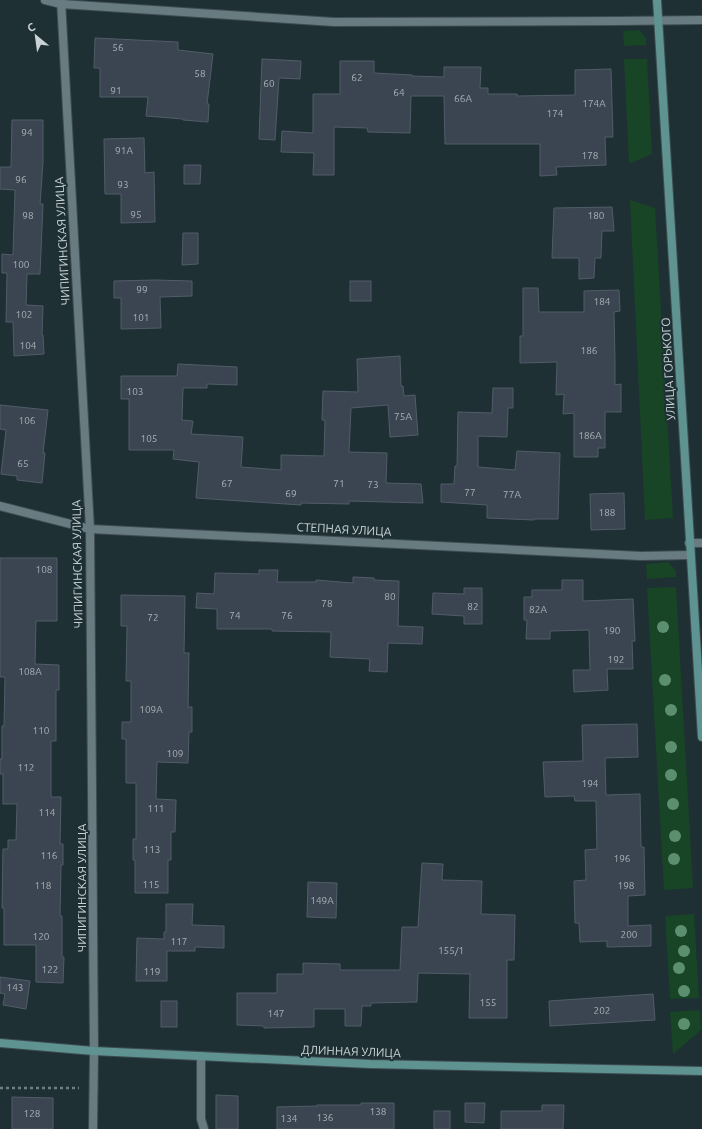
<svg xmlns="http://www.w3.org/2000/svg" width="702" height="1129" viewBox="0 0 702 1129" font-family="Ubuntu,sans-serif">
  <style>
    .green { fill: #184525 }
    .building { fill: #3b4551; stroke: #515c68 }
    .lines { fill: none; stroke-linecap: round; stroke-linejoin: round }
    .lane-casing { stroke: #3d4c50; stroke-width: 10 }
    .street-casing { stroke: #3d4c50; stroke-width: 10 }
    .secondary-casing { stroke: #3d4c50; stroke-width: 10 }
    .path { stroke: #707d81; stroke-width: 2.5; stroke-dasharray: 3 3; stroke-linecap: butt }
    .lane { stroke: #687b81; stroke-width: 8 }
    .street { stroke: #687b81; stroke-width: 8 }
    .secondary { stroke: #5e9392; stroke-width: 8 }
    .tree { fill: #5c8f70 }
    .labels { text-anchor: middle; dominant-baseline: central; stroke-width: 4; stroke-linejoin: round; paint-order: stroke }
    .number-label { font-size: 10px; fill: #a6b0b5 }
    .street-label { font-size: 12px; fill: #c9d3d6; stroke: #1f3035 }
  </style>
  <rect width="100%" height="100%" fill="#1f3035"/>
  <g class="green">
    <path d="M 639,30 L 646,38 L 646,45 L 624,46 L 623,31 Z"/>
    <path d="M 624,59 L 647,59 L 652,154 L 629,164 Z"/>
    <path d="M 630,200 L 655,208 L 673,518 L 645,520 Z"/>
    <path d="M 668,562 L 676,571 L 676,577 L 647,579 L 646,564 Z"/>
    <path d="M 676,587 L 693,888 L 664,890 L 647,588 Z"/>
    <path d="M 694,914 L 699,998 L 670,999 L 665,916 Z"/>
    <path d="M 700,1010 L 701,1030 L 673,1054 L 670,1012 Z"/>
  </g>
  <g class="building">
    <path d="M 95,38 L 178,42 L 178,50 L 213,54 L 207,104 L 209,104 L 208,122 L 183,120 L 183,119 L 146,116 L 148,97 L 100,97 L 100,68 L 94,68 Z"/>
    <path d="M 262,59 L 301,61 L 300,79 L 279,78 L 275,140 L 259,139 Z"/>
    <path d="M 340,61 L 374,61 L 374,73 L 412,75 L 412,76 L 444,77 L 444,67 L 481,67 L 480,88 L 488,88 L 488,94 L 517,94 L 517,96 L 575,95 L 575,70 L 611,69 L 613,137 L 605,137 L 606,165 L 556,167 L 557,175 L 540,176 L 540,144 L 445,144 L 444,96 L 411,96 L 410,133 L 368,132 L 367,128 L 334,127 L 334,175 L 313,175 L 314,153 L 281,152 L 282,131 L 313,133 L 313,94 L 340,94 Z"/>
    <path d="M 12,120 L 43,120 L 43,162 L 40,204 L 43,204 L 40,274 L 27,274 L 26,305 L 43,306 L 42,335 L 43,335 L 44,354 L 14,356 L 13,322 L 6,322 L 7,273 L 2,273 L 2,254 L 13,255 L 15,190 L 0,189 L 0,167 L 11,167 Z"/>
    <path d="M 144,138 L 145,173 L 154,172 L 155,222 L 121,223 L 121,194 L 105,194 L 104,139 Z"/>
    <path d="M 184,165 L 201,165 L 200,184 L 184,184 Z"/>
    <path d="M 612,207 L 614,231 L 602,231 L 601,258 L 595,258 L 594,278 L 579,279 L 579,258 L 552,258 L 554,208 Z"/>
    <path d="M 183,233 L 198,233 L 198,264 L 182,265 Z"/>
    <path d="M 155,280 L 192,281 L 192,296 L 160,297 L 161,328 L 121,329 L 121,298 L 114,298 L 114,281 Z"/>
    <rect x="350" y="281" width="21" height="20"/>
    <path d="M 523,288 L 538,288 L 539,312 L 584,312 L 584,291 L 619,290 L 620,311 L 614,312 L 615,361 L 615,385 L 621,384 L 621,412 L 605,412 L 605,448 L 598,448 L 598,457 L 574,457 L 574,413 L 563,414 L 564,394 L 556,395 L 557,362 L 520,363 L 520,336 L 523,336 Z"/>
    <path d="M 400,356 L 401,386 L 403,386 L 404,396 L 415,395 L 418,435 L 390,437 L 388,405 L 351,408 L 349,452 L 387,453 L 386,483 L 421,484 L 423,503 L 349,501 L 349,504 L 301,503 L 301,505 L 196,498 L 199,462 L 173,459 L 174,450 L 129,450 L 129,399 L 121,399 L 121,376 L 177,376 L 178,364 L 237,367 L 237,385 L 207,384 L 207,388 L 183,388 L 182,420 L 193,421 L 191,434 L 243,437 L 241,467 L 281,470 L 281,455 L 324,456 L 325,420 L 322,420 L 323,391 L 358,392 L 357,359 Z"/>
    <path d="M 493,388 L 513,388 L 513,408 L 508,408 L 507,437 L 478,436 L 478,467 L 515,470 L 517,451 L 560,453 L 558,519 L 534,519 L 534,520 L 487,518 L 487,505 L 441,502 L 441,484 L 454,484 L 455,466 L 457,466 L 458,412 L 492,413 Z"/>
    <path d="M 0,405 L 48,410 L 43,453 L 45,453 L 42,483 L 17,480 L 17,476 L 1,474 L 6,430 L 0,429 Z"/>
    <path d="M 624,493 L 625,529 L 591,530 L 590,494 Z"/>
    <path d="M 0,558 L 57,558 L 57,621 L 36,621 L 35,664 L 59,665 L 59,690 L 56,690 L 56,741 L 51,741 L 51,797 L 61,797 L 60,844 L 63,844 L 63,865 L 61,865 L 60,916 L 62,916 L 62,957 L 64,957 L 63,983 L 36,982 L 36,945 L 4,945 L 4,908 L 2,908 L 3,849 L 8,849 L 8,840 L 16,840 L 17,804 L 3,804 L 3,774 L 0,774 L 0,759 L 2,759 L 2,726 L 4,726 L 5,677 L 0,677 Z"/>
    <path d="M 259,570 L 278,570 L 277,582 L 316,582 L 316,580 L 353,583 L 353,577 L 374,578 L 374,580 L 399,581 L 398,626 L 423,627 L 422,644 L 388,643 L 387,672 L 369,671 L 370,659 L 330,657 L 331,632 L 272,631 L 272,629 L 217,629 L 217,609 L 196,608 L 197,593 L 214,594 L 215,573 L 259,574 Z"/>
    <path d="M 562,580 L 583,580 L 583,601 L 633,599 L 635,641 L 632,641 L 633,669 L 607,669 L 608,690 L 574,692 L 573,670 L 590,670 L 589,630 L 550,631 L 550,639 L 526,639 L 527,620 L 524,620 L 524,597 L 532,597 L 532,590 L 562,590 Z"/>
    <path d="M 464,588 L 482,588 L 482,624 L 464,624 L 464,616 L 432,614 L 433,593 L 464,594 Z"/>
    <path d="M 121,595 L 185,596 L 184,653 L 189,653 L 188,707 L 192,707 L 192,732 L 189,732 L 188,763 L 157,762 L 156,799 L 176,800 L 175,832 L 171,832 L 171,860 L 168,860 L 168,893 L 135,893 L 135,860 L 133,860 L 133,839 L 136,839 L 136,783 L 126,783 L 126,739 L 122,739 L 122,722 L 131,722 L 131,681 L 126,681 L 127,626 L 121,626 Z"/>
    <path d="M 637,724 L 638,757 L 605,758 L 606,795 L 640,794 L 641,847 L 644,847 L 645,895 L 628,896 L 628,926 L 651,925 L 651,946 L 607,947 L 607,941 L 580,942 L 579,923 L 575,923 L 574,881 L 586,880 L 585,850 L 597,849 L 596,801 L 575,801 L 574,796 L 545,797 L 543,762 L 583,761 L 582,725 Z"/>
    <path d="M 422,863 L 443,864 L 442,880 L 482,881 L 481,914 L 515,915 L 514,960 L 507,960 L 507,1018 L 469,1018 L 470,974 L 418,973 L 417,1002 L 371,1003 L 371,1006 L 362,1006 L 361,1026 L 345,1026 L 345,1009 L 314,1009 L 314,1027 L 264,1028 L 264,1026 L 237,1025 L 237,993 L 277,993 L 277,974 L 303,974 L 303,963 L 340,964 L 340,970 L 400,970 L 402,927 L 418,927 Z"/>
    <path d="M 308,882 L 337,883 L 336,918 L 307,917 Z"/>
    <path d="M 166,904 L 193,904 L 192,925 L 224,926 L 224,948 L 195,947 L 195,951 L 167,951 L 167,981 L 136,981 L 137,938 L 164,939 L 164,932 L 166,932 Z"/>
    <path d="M 0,977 L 30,981 L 26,1009 L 3,1005 L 5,994 L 0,993 Z"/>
    <path d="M 653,994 L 655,1020 L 550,1026 L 549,1001 Z"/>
    <rect x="161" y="1001" width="16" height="26"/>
    <path d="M 216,1095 L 238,1096 L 238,1129 L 216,1129 Z"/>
    <path d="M 12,1097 L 53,1098 L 53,1129 L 12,1129 Z"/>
    <path d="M 361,1103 L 394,1103 L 394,1129 L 277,1129 L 277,1107 L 317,1106 L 317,1105 L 361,1105 Z"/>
    <path d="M 465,1103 L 485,1103 L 484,1123 L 465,1122 Z"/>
    <path d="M 542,1105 L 564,1105 L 563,1129 L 501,1129 L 501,1111 L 542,1111 Z"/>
    <rect x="434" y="1111" width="16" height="18"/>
  </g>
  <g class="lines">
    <g class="lane-casing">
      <path id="lane" d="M 201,1056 L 201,1119 L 204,1129"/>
    </g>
    <g class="street-casing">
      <g id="street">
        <path d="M 45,0 L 61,4 L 334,22 L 616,21 L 702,20"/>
        <path d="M 61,0 L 90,529 L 94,1051 L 93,1129"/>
        <path d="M 0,506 L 90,529 L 641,556 L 690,555"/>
        <path d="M 689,543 L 702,543"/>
      </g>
    </g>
    <g class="secondary-casing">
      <g id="secondary">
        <path d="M 657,0 L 702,737"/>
        <path d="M 0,1043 L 94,1051 L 370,1064 L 702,1071"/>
      </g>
    </g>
    <path class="path" d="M 0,1088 L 79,1088"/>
    <use href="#lane" class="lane"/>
    <use href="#street" class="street"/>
    <use href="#secondary" class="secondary"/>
  </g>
  <g class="tree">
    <circle cx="663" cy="627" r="6"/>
    <circle cx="665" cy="680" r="6"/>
    <circle cx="671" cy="710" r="6"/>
    <circle cx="671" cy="747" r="6"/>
    <circle cx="671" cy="775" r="6"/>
    <circle cx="673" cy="804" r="6"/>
    <circle cx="675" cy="836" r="6"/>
    <circle cx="674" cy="859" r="6"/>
    <circle cx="681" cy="931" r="6"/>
    <circle cx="684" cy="951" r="6"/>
    <circle cx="679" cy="968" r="6"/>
    <circle cx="684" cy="991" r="6"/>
    <circle cx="684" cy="1024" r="6"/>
  </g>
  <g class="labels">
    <g class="number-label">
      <text x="118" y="47">56</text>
      <text x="200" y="73">58</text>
      <text x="357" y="77">62</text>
      <text x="269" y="83">60</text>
      <text x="116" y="90">91</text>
      <text x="399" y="92">64</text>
      <text x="463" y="98">66А</text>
      <text x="594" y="103">174А</text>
      <text x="555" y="113">174</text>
      <text x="27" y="132">94</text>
      <text x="124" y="150">91А</text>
      <text x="590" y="155">178</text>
      <text x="21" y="179">96</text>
      <text x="123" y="184">93</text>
      <text x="136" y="214">95</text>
      <text x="28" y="215">98</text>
      <text x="596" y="215">180</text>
      <text x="21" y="264">100</text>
      <text x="142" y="289">99</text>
      <text x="602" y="301">184</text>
      <text x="24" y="314">102</text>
      <text x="141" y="317">101</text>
      <text x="28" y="345">104</text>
      <text x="589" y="350">186</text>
      <text x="135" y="391">103</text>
      <text x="403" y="416">75А</text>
      <text x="27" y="420">106</text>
      <text x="590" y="435">186А</text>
      <text x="149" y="438">105</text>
      <text x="23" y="463">65</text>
      <text x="227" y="483">67</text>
      <text x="339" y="483">71</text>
      <text x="373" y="484">73</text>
      <text x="470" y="492">77</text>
      <text x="291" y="493">69</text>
      <text x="512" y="494">77А</text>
      <text x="607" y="512">188</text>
      <text x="44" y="569">108</text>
      <text x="390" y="596">80</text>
      <text x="327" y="603">78</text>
      <text x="473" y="606">82</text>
      <text x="538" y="609">82А</text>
      <text x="235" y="615">74</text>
      <text x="287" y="615">76</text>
      <text x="153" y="617">72</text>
      <text x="612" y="630">190</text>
      <text x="616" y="659">192</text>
      <text x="30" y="671">108А</text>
      <text x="151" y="709">109А</text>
      <text x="41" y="730">110</text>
      <text x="175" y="753">109</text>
      <text x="26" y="767">112</text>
      <text x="590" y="783">194</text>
      <text x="156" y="808">111</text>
      <text x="47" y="812">114</text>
      <text x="152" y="849">113</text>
      <text x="49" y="855">116</text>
      <text x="622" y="858">196</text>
      <text x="151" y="884">115</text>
      <text x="43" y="885">118</text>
      <text x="626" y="885">198</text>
      <text x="322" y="900">149А</text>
      <text x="629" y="934">200</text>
      <text x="41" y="936">120</text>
      <text x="179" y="941">117</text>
      <text x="451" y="950">155/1</text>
      <text x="50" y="969">122</text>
      <text x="152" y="971">119</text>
      <text x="15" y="987">143</text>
      <text x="488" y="1002">155</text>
      <text x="602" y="1010">202</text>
      <text x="276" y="1013">147</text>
      <text x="378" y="1111">138</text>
      <text x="32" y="1113">128</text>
      <text x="325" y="1117">136</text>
      <text x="289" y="1118">134</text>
    </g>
    <g class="street-label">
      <text transform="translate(62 241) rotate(-93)">ЧИПИГИНСКАЯ УЛИЦА</text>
      <text transform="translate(668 369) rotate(-93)">УЛИЦА ГОРЬКОГО</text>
      <text transform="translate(344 529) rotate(3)">СТЕПНАЯ УЛИЦА</text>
      <text transform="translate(77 564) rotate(-91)">ЧИПИГИНСКАЯ УЛИЦА</text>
      <text transform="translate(81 888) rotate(-90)">ЧИПИГИНСКАЯ УЛИЦА</text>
      <text transform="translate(351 1051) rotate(2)">ДЛИННАЯ УЛИЦА</text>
    </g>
  </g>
  <g transform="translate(36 36) rotate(331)" stroke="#1f3035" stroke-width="3" paint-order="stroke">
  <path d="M0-3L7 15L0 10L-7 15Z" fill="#c9d3d6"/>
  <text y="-6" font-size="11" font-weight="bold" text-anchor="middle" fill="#c9d3d6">С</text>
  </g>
</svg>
